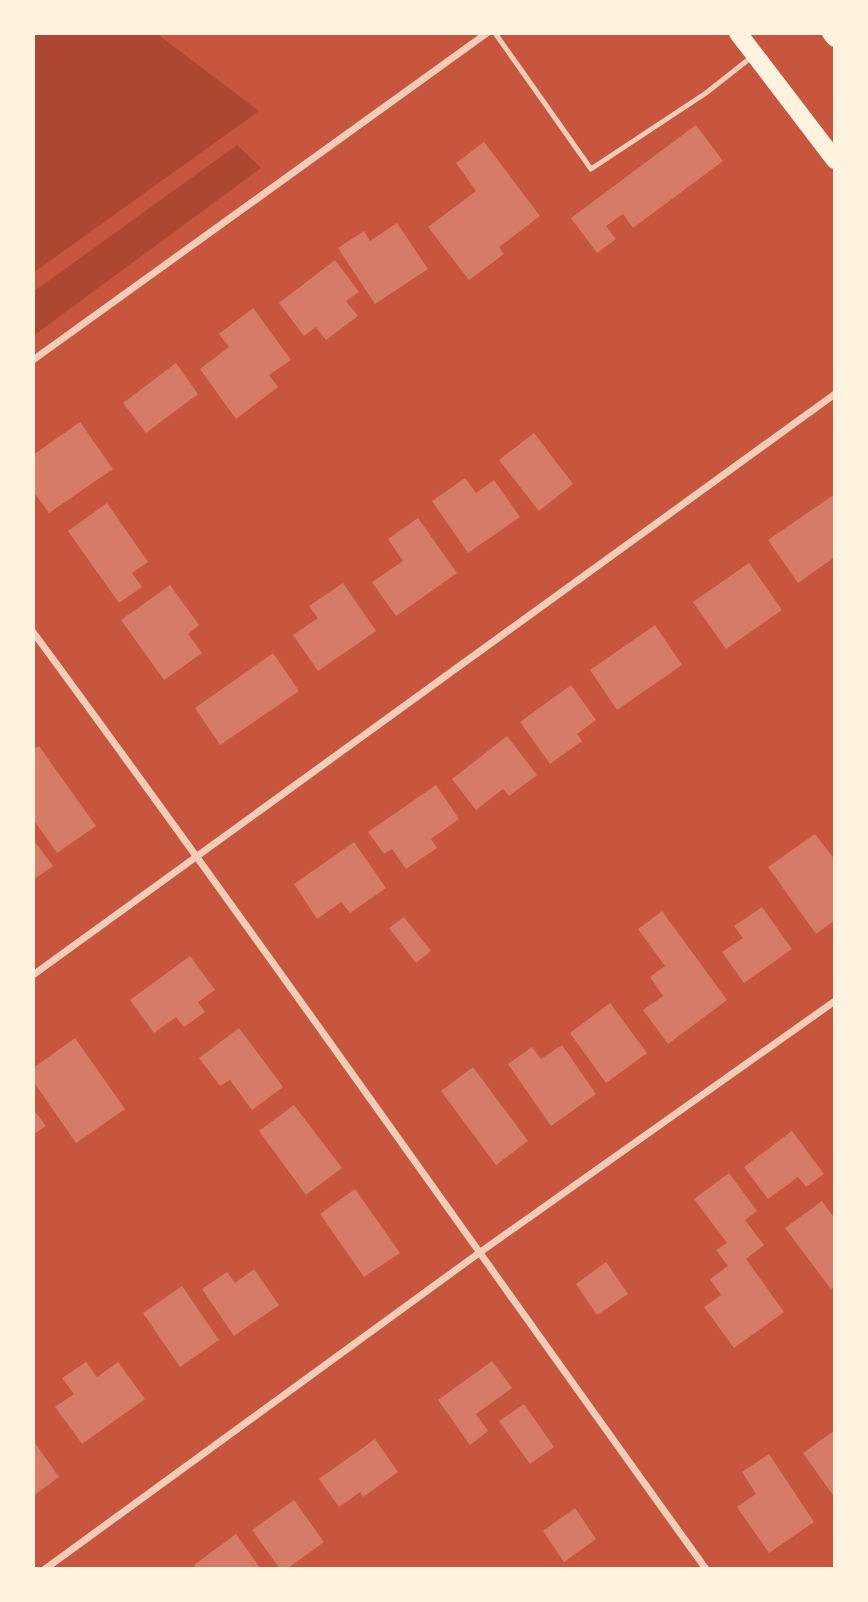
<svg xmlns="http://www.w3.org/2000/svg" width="868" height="1602" viewBox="0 0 868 1602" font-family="Raleway,sans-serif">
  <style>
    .green { fill: #ae4732 }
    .building { fill: #d67c66 }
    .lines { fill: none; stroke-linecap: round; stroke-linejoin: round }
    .service { stroke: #f1ccb7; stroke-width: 5 }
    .minor { stroke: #f1ccb7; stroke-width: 7 }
    .primary { stroke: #fff3e0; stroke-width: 18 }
  </style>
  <rect width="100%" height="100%" fill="#c8553d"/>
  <g class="green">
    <path d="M 33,33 L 156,33 L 259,111 L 33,273 Z"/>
    <path d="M 237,145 L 261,168 L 33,336 L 33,292 Z"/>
  </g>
  <g class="building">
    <path d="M 696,125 L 723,161 L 633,228 L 623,214 L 606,226 L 616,239 L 597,253 L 571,218 Z"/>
    <path d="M 484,142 L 540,216 L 499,247 L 504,254 L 469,280 L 428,227 L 476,191 L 456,163 Z"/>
    <path d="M 397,223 L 428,269 L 375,304 L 338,248 L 364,231 L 370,241 Z"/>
    <path d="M 335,260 L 359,292 L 346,301 L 358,316 L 326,340 L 316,327 L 304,336 L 279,303 Z"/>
    <path d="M 253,308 L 291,360 L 269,375 L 278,387 L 236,419 L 200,369 L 229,347 L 219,334 Z"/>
    <path d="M 176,363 L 198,394 L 146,433 L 123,403 Z"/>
    <path d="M 80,422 L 113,469 L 49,513 L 33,491 L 33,455 Z"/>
    <path d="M 534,433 L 573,484 L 539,511 L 499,460 Z"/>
    <path d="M 465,478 L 476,493 L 494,480 L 520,517 L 468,553 L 432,501 Z"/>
    <path d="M 835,494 L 835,557 L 798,583 L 768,540 Z"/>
    <path d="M 107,503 L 148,562 L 132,573 L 142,587 L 119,603 L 68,531 Z"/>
    <path d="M 418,518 L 457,573 L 396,616 L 372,582 L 403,561 L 388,539 Z"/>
    <path d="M 749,563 L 782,610 L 726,649 L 693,602 Z"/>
    <path d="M 343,583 L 376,631 L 318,671 L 293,635 L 318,618 L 309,606 Z"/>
    <path d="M 170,585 L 199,625 L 188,634 L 202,653 L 164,680 L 121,620 Z"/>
    <path d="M 655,625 L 682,665 L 617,710 L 590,670 Z"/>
    <path d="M 273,653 L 299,691 L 220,745 L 195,708 Z"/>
    <path d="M 571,685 L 596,720 L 577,734 L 582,741 L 550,764 L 520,722 Z"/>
    <path d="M 507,736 L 537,775 L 509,796 L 503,789 L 476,810 L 452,779 Z"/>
    <path d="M 39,746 L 96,826 L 57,853 L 33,819 L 33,749 Z"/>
    <path d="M 436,785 L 459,819 L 431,839 L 437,848 L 406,869 L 392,849 L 384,854 L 368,832 Z"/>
    <path d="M 815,834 L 835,860 L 835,920 L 816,934 L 768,867 Z"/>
    <path d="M 33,839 L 53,866 L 33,880 Z"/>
    <path d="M 354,842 L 386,888 L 350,913 L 341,902 L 317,919 L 294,884 Z"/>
    <path d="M 762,907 L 792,949 L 744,983 L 722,952 L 743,938 L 734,926 Z"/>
    <path d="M 662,911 L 727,1000 L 668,1044 L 643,1010 L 663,996 L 650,977 L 665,966 L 638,929 Z"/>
    <path d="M 404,917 L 431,951 L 416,963 L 389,928 Z"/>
    <path d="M 190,956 L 215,990 L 198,1002 L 205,1012 L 184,1027 L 176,1017 L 154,1033 L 130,1000 Z"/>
    <path d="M 610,1003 L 647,1053 L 606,1083 L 570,1033 Z"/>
    <path d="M 239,1028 L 283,1087 L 252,1110 L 230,1080 L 220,1086 L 199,1058 Z"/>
    <path d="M 75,1038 L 125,1109 L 76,1143 L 33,1081 L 33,1068 Z"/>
    <path d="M 562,1045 L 596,1094 L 551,1126 L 508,1064 L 532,1047 L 541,1059 Z"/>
    <path d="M 473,1067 L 528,1141 L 496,1165 L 441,1091 Z"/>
    <path d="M 294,1105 L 342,1168 L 306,1195 L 259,1131 Z"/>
    <path d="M 33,1109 L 46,1126 L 33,1135 Z"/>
    <path d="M 792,1131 L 824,1174 L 806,1187 L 798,1177 L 768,1199 L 744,1167 Z"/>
    <path d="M 729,1173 L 757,1211 L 745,1220 L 764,1245 L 746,1259 L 784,1312 L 734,1348 L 704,1307 L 721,1295 L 710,1279 L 728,1266 L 716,1250 L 727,1243 L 694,1199 Z"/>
    <path d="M 355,1189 L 400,1253 L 364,1277 L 320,1214 Z"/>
    <path d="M 822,1201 L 835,1219 L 835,1286 L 831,1289 L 785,1228 Z"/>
    <path d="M 606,1262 L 628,1294 L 597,1315 L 576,1284 Z"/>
    <path d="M 254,1269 L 279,1305 L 234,1336 L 202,1289 L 227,1272 L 235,1283 Z"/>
    <path d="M 182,1286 L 219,1340 L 180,1367 L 143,1313 Z"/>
    <path d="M 492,1361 L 512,1388 L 476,1414 L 488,1431 L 470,1445 L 438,1400 Z"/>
    <path d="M 86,1362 L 97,1377 L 118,1362 L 145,1399 L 82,1444 L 55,1407 L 74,1394 L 62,1378 Z"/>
    <path d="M 524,1404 L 554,1447 L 530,1464 L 499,1421 Z"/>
    <path d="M 835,1430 L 835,1498 L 803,1453 Z"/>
    <path d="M 375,1439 L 398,1472 L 363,1497 L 360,1492 L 339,1507 L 319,1479 Z"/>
    <path d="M 33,1440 L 59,1477 L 33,1496 Z"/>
    <path d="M 769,1454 L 814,1522 L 769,1553 L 737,1507 L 756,1494 L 742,1472 Z"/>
    <path d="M 294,1500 L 324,1542 L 287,1569 L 280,1569 L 252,1530 Z"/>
    <path d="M 575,1508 L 596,1539 L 564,1562 L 543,1531 Z"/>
    <path d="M 236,1534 L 261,1569 L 196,1569 L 194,1565 Z"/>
  </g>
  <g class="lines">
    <path class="service" d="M 495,33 L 591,169 L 706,93 L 753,56"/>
    <g class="minor">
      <path d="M 33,360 L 487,33"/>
      <path d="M 33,632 C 261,941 481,1257 706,1569"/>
      <path d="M 33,975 L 835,394"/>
      <path d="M 45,1569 L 479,1253 L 835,1001"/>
    </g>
    <g class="primary">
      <path d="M 738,33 L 835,160"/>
      <path d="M 831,33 L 835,38"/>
    </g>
  </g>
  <rect width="868" height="1602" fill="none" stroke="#fff3e0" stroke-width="70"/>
</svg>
